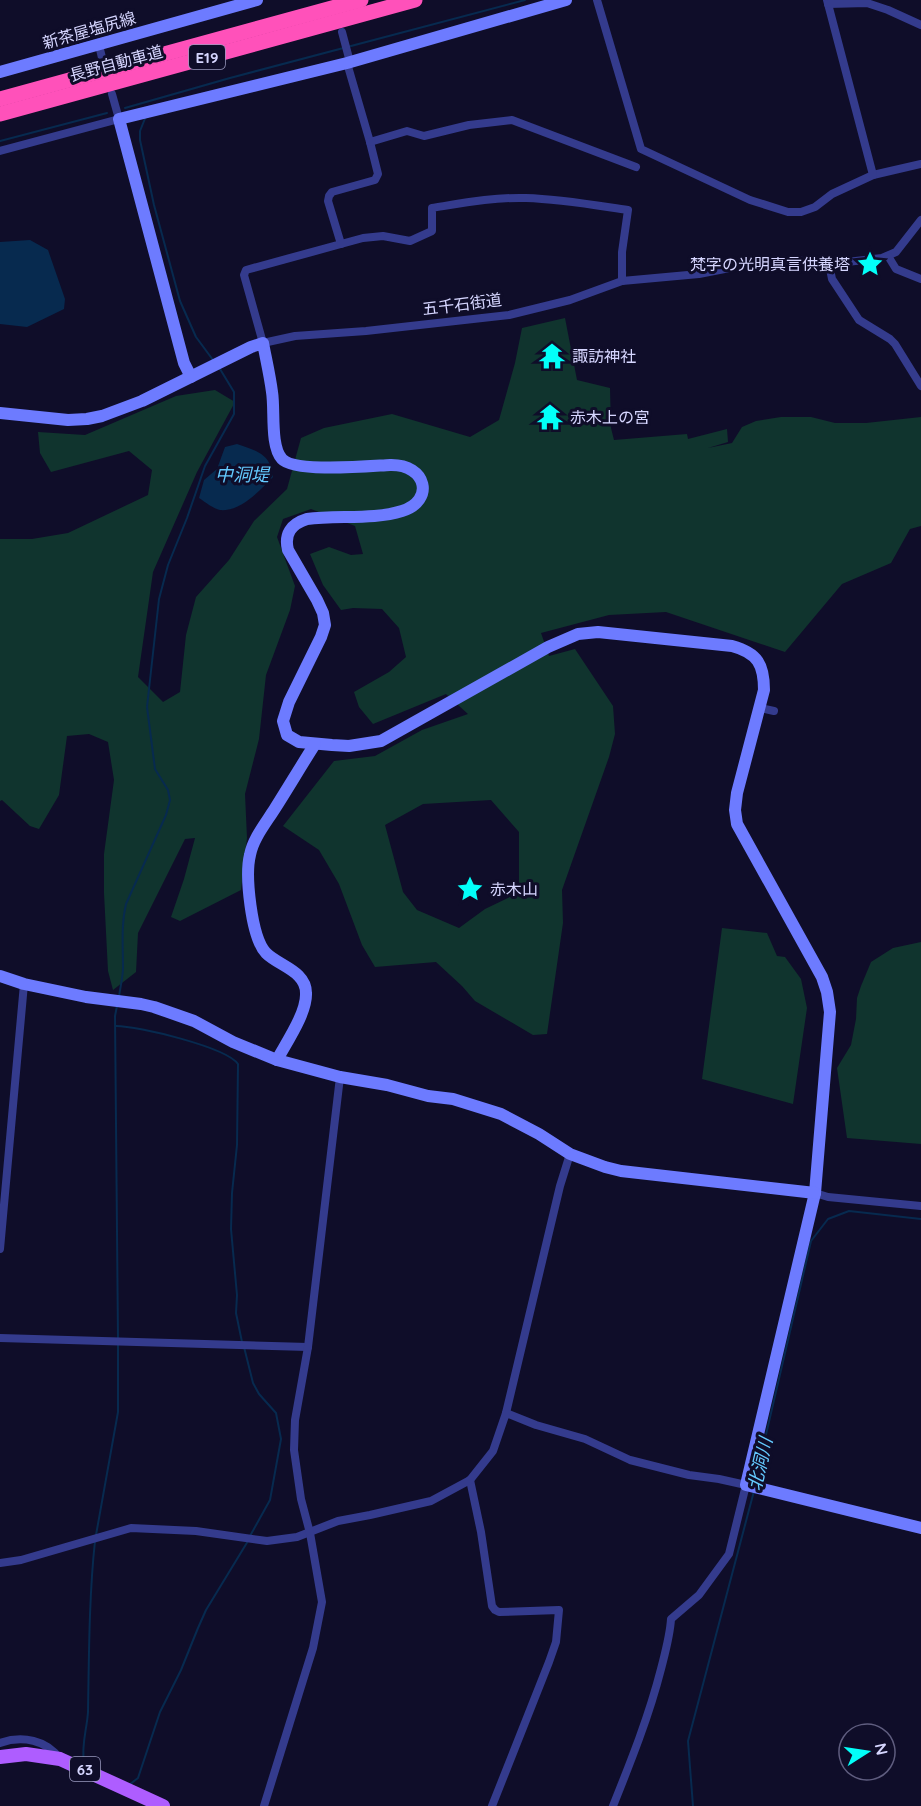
<svg xmlns="http://www.w3.org/2000/svg" width="921" height="1806" viewBox="0 0 921 1806" font-family="Quicksand,'Noto Sans JP',sans-serif">
  <style>
    .green { fill: #10342e; fill-rule: evenodd }
    .water { fill: #072a4f }
    .lines { fill: none; stroke-linecap: round; stroke-linejoin: round }
    .stream { stroke: #072a4f; stroke-width: 2 }
    .street { stroke: #343b8d; stroke-width: 8 }
    .secondary { stroke: #6d7bff; stroke-width: 12 }
    .primary { stroke: #ae5dff; stroke-width: 14 }
    .highway { stroke: #ff51ba; stroke-width: 15 }
    .labels { text-anchor: middle; dominant-baseline: central; stroke-width: 6; stroke-linejoin: round; paint-order: stroke }
    .shield { fill: #0f0d29; stroke: #9a9abf; stroke-width: 1.5 }
    .shield-label { font-size: 15px; font-weight: bold; fill: #d6d6ff }
    .street-label { font-size: 16px; fill: #d6d6ff; stroke: #0f0d29 }
    .poi-label { font-size: 16px; fill: #d6d6ff; stroke: #0f0d29; text-anchor: start }
    .water-label { font-size: 18px; font-style: italic; fill: #64caff; stroke: #0f0d29 }
  </style>
  <rect width="100%" height="100%" fill="#0f0d29"/>
  <g class="green">
    <path d="M 565,318 L 577,380 L 610,388 L 611,428 L 614,440 L 687,434 L 688,439 L 727,429 L 728,442 L 708,448 L 732,443 L 742,427 L 756,421 L 781,417 L 811,417 L 835,423 L 866,423 L 921,417 L 921,526 L 910,529 L 891,563 L 842,584 L 785,652 L 666,612 L 609,615 L 541,633 L 549,656 L 575,649 L 613,706 L 615,734 L 609,757 L 562,890 L 563,923 L 547,1034 L 533,1035 L 475,1001 L 462,986 L 436,962 L 375,967 L 362,945 L 339,884 L 319,850 L 283,826 L 334,761 L 375,756 L 422,730 L 468,714 L 446,694 L 373,724 L 359,707 L 354,692 L 389,672 L 406,657 L 399,628 L 382,609 L 353,608 L 341,610 L 323,585 L 310,554 L 329,547 L 351,555 L 363,554 L 355,526 L 311,509 L 283,519 L 277,537 L 295,586 L 290,610 L 266,675 L 259,739 L 245,794 L 247,838 L 241,890 L 180,921 L 171,917 L 184,879 L 195,838 L 185,839 L 138,933 L 136,972 L 113,990 L 108,971 L 104,893 L 104,854 L 114,780 L 108,742 L 89,734 L 67,736 L 59,795 L 39,829 L 30,826 L 2,800 L 0,801 L 0,539 L 32,539 L 68,533 L 148,495 L 152,470 L 129,451 L 51,472 L 40,453 L 38,432 L 85,435 L 176,396 L 215,390 L 235,402 L 197,472 L 153,572 L 138,677 L 163,702 L 180,692 L 186,635 L 196,597 L 229,560 L 254,521 L 287,489 L 301,438 L 324,428 L 392,414 L 470,437 L 499,420 L 515,363 L 522,328 ZM 491,800 L 519,832 L 519,884 L 516,894 L 485,909 L 459,928 L 417,910 L 403,892 L 385,825 L 423,804 Z"/>
    <path d="M 722,928 L 767,933 L 777,956 L 785,957 L 801,979 L 807,1008 L 793,1104 L 702,1079 Z"/>
    <path d="M 921,942 L 921,1144 L 847,1138 L 837,1068 L 851,1045 L 856,1019 L 857,998 L 861,986 L 871,962 L 893,948 Z"/>
  </g>
  <g class="water">
    <path d="M 30,240 L 48,250 L 65,299 L 64,309 L 27,327 L 0,324 L 0,242 Z"/>
    <path d="M 237,444 C 256,451 271,453 273,477 C 260,490 241,512 220,510 C 214,509 205,502 199,498 L 204,480 L 217,469 L 225,447 Z"/>
  </g>
  <g class="lines">
    <g class="stream">
      <path d="M 125,108 L 230,78 L 525,0"/>
      <path d="M 146,116 L 140,131 L 140,140 L 154,205 L 180,301 L 196,337 L 213,360"/>
      <path d="M 0,141 L 107,113"/>
      <path d="M 119,997 C 120,988 123,977 123,968 C 123,946 121,925 126,904 L 166,815 L 170,800 L 168,790 L 155,769 L 147,707 L 159,599 L 168,565 L 187,518 L 205,466 L 234,414 L 234,392 L 220,369"/>
      <path d="M 117,1006 L 115,1016 L 118,1339"/>
      <path d="M 116,1026 C 138,1026 226,1047 238,1064 L 237,1145 L 232,1193 L 231,1229 L 237,1295 L 236,1313 L 242,1342"/>
      <path d="M 244,1347 L 253,1383 L 259,1394 L 276,1413 L 281,1439 L 270,1500 L 250,1536"/>
      <path d="M 755,1482 L 811,1241 L 828,1219 L 849,1211 L 921,1219"/>
      <path d="M 96,1535 L 118,1412 L 118,1345"/>
      <path d="M 84,1762 C 81,1745 87,1729 88,1712 C 89,1655 89,1597 95,1541"/>
      <path d="M 129,1785 L 138,1778 L 160,1712 L 181,1670 L 198,1628 L 206,1610 L 248,1541"/>
      <path d="M 693,1806 L 688,1741 L 754,1491"/>
    </g>
    <g class="street">
      <path d="M 597,0 L 641,149 L 750,200 L 788,212 L 801,212 L 815,207 L 832,194 L 873,175 L 921,164"/>
      <path d="M 827,0 L 873,175"/>
      <path d="M 828,4 L 867,3 L 888,10 L 921,25"/>
      <path d="M 342,32 L 350,62"/>
      <path d="M 99,45 L 103,62"/>
      <path d="M 347,63 L 370,142 L 378,174 L 375,180 L 332,192 L 329,196 L 328,201 L 341,244 L 246,270 L 244,275 L 263,343 L 295,336 L 366,331 L 509,315 L 570,300 L 622,281 L 699,274 L 755,263 L 794,260 L 829,264 L 882,258 L 896,252 L 921,220"/>
      <path d="M 370,142 L 407,131 L 424,136 L 469,125 L 512,120 L 636,167"/>
      <path d="M 0,151 L 119,119 L 112,94"/>
      <path d="M 341,244 L 363,238 L 383,236 L 410,241 L 432,231 L 432,208 C 463,203 494,197 526,198 C 560,199 594,205 628,210 L 622,252 L 622,281"/>
      <path d="M 888,256 L 896,269 L 921,279"/>
      <path d="M 829,264 L 832,279 L 859,320 L 890,339 L 895,344 L 921,386"/>
      <path d="M 760,708 L 774,711"/>
      <path d="M 815,1193 L 828,1197 L 921,1206"/>
      <path d="M 0,1249 L 24,984"/>
      <path d="M 0,1338 L 308,1347"/>
      <path d="M 506,1413 L 536,1425 L 585,1439 L 630,1460 L 689,1475 L 719,1479 L 746,1485 L 729,1554 L 699,1595 L 671,1619 C 670,1636 665,1653 661,1669 C 649,1716 631,1761 613,1806"/>
      <path d="M 470,1480 L 481,1532 L 492,1606 L 495,1610 L 499,1612 L 559,1610 L 556,1642 L 549,1662 L 492,1806"/>
      <path d="M 0,1563 L 21,1560 L 131,1528 L 196,1531 L 267,1541 L 297,1537 L 338,1521 L 370,1515 L 431,1501 L 470,1480 L 493,1451 L 506,1413 L 560,1186 L 570,1154"/>
      <path d="M 0,1743 C 22,1735 47,1740 60,1759"/>
      <path d="M 264,1806 L 313,1648 L 322,1602 L 310,1533 L 301,1499 L 294,1450 L 295,1420 L 308,1347 L 340,1077"/>
    </g>
    <g class="secondary">
      <path d="M 0,72 L 257,0"/>
      <path d="M 191,377 L 184,363 L 119,119 L 347,63 L 566,0"/>
      <path d="M 0,413 L 68,420 L 87,419 L 102,416 L 142,401 L 251,347 L 263,343 C 266,359 270,376 272,392 C 275,410 270,446 282,459 C 295,473 370,466 390,465 C 427,464 435,501 402,511 C 374,520 337,515 307,519 C 291,524 284,534 288,550 L 317,600 L 323,613 L 325,625 L 321,637 L 289,702 L 283,721 L 287,735 L 299,742 L 332,745 L 349,746 L 381,741 L 548,647 L 578,634 L 598,632 L 732,646 C 758,653 764,665 764,690 L 737,793 L 735,810 L 737,824 L 822,977 L 827,992 L 830,1012 L 815,1193 L 746,1485 L 921,1528"/>
      <path d="M 0,976 L 24,984 L 86,997 L 141,1004 L 154,1007 L 194,1021 L 233,1042 L 277,1060 L 340,1077 L 387,1085 L 428,1096 L 453,1099 L 501,1114 L 539,1134 L 570,1154 L 605,1167 L 621,1171 L 815,1193"/>
      <path d="M 277,1060 C 286,1043 307,1013 306,993 C 306,971 279,966 266,953 C 251,937 245,875 250,855 C 253,839 265,824 274,810 C 288,788 301,766 315,744"/>
    </g>
    <path class="primary" d="M 0,1757 L 26,1754 L 60,1759 L 163,1806"/>
    <g class="highway">
      <path d="M 0,99 L 361,0"/>
      <path d="M 0,114 L 415,0"/>
    </g>
  </g>
  <defs>
    <g id="sight-bare" transform="scale(2.07)"><path d="M0-6L1.8-2.2L6-1.7L2.9 1.2L3.7 5.4L0 3.3L-3.7 5.4L-2.9 1.2L-6-1.7L-1.8-2.2Z" fill="#02fff9" stroke="#0f0d29" stroke-width="2.5" paint-order="stroke"/></g>
    <g id="temple-bare" transform="scale(2.07)"><path d="M0-6L5-2H3V0L6.5 2.5H4V6H1.5V3h-3V6H-4V2.5H-6.5L-3 0V-2H-5Z" fill="#02fff9" stroke="#0f0d29" stroke-width="2.5" paint-order="stroke"/></g>
  </defs>
  <g fill-rule="evenodd">
    <use href="#sight-bare" x="870" y="264"/>
    <use href="#temple-bare" x="552" y="356"/>
    <use href="#temple-bare" x="550" y="417"/>
    <use href="#sight-bare" x="470" y="889"/>
  </g>
  <g class="labels">
    <g class="shield">
      <rect x="189" y="45" width="36" height="24" rx="4.5"/>
      <rect x="70" y="1757" width="30" height="24" rx="4.5"/>
    </g>
    <g class="shield-label">
      <text x="207" y="57">E19</text>
      <text x="85" y="1769">63</text>
    </g>
    <g class="street-label">
      <text transform="translate(89 30) rotate(-16)">新茶屋塩尻線</text>
      <text transform="translate(116 63) rotate(-15)">長野自動車道</text>
      <text transform="translate(462 304) rotate(-7)">五千石街道</text>
    </g>
    <g class="poi-label">
      <text x="850" y="264" text-anchor="end">梵字の光明真言供養塔</text>
      <text x="572" y="356">諏訪神社</text>
      <text x="570" y="417">赤木上の宮</text>
      <text x="490" y="889">赤木山</text>
    </g>
    <g class="water-label">
      <text x="242" y="474">中洞堤</text>
      <text transform="translate(760 1464) rotate(-77)">北洞川</text>
    </g>
  </g>
  <g transform="translate(867 1752) rotate(78)"><circle r="28" fill="#0f0d29" stroke="#5f5d7f" stroke-width="1.5"/>
  <path d="M0-4.5L10 22L0 15L-10 22Z" fill="#02fff9"/>
  <text y="-9" font-size="16" font-weight="bold" text-anchor="middle" fill="#d6d6ff">N</text>
  </g>
</svg>
